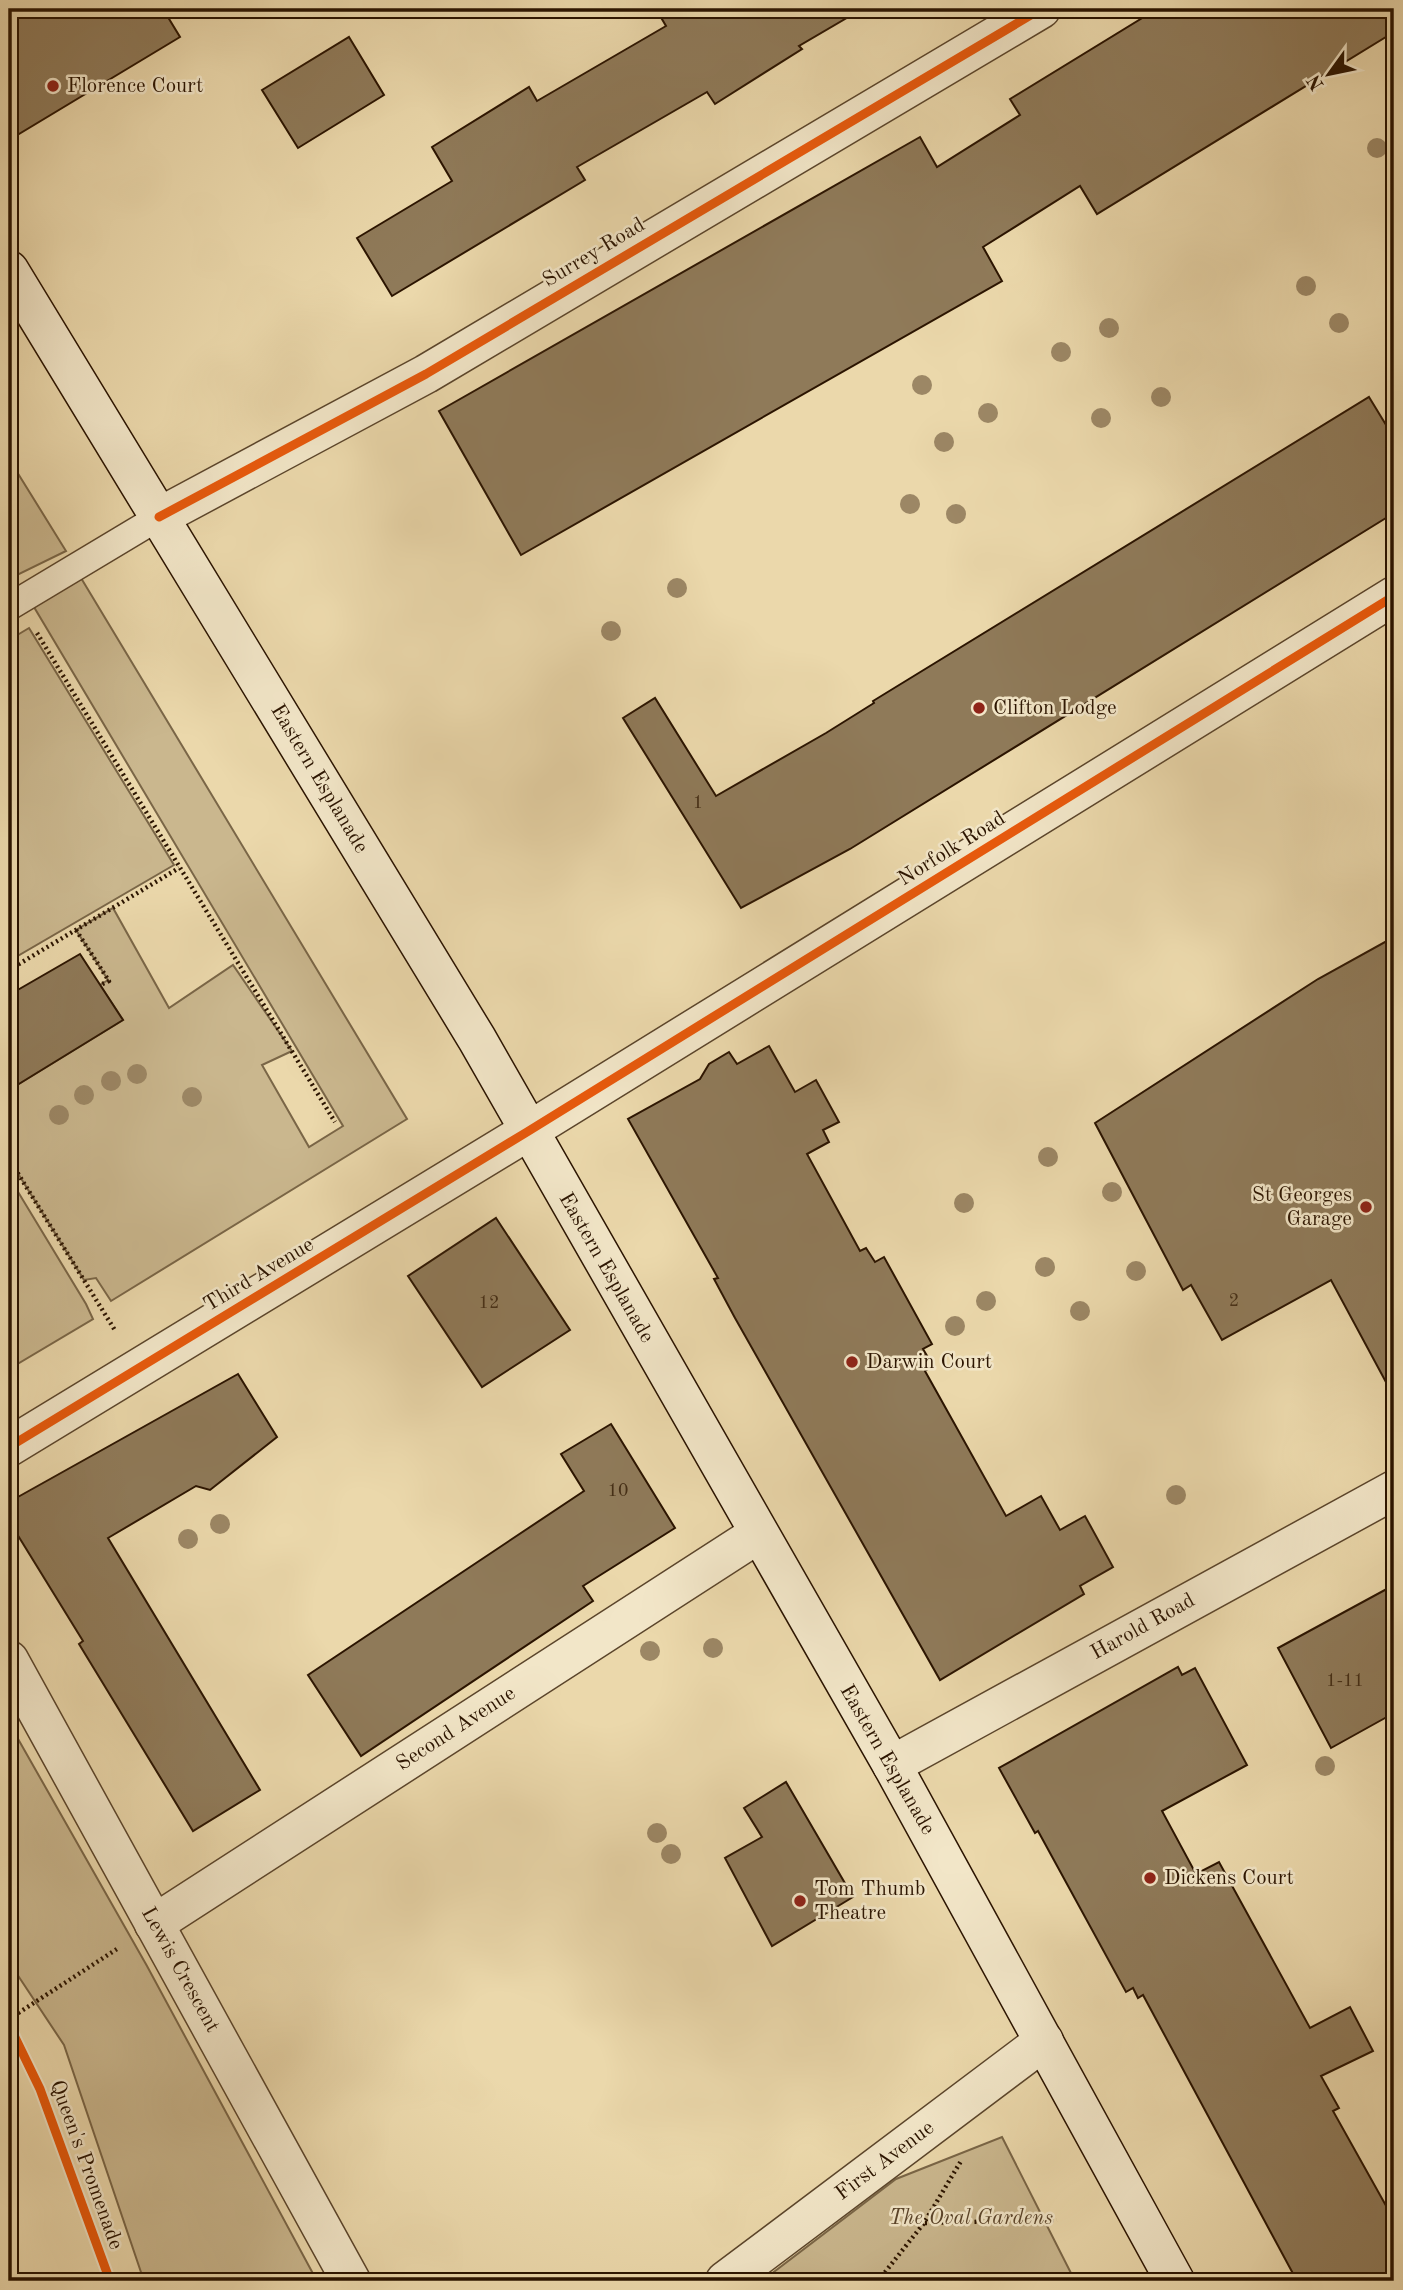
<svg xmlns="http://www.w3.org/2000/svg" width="1403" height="2290" viewBox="0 0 1403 2290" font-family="'Old Standard TT',serif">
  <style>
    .green { fill: #cab78e; stroke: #7a6647; stroke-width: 2 }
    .building { fill: #8f7a59; stroke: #2b1400; stroke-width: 2 }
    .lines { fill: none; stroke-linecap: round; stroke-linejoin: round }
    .service-casing { stroke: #5b452b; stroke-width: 29 }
    .minor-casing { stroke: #5b452b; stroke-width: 41 }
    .secondary-casing { stroke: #2b1400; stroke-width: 41 }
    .path { stroke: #2b1400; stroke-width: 4.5; stroke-dasharray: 2 3.5; stroke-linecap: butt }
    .service { stroke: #f2e6c8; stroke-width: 26 }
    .minor { stroke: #f2e6c8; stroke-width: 38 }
    .secondary { stroke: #f2e6c8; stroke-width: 38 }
    .cycleway-casing { stroke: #f2e6c8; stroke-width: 13 }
    .cycleway { stroke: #e8590c; stroke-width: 9 }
    .tree { fill: #9c8765 }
    .poi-dot { fill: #8f2418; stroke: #f2e6c8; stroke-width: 2.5 }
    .labels { text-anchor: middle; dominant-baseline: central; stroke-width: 5; stroke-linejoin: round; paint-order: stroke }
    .number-label { font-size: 18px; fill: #442e16 }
    .poi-label { font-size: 21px; fill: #2b1400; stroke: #f2e6c8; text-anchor: start }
    .street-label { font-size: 21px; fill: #2b1400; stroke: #f2e6c8 }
    .park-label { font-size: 21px; font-style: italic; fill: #5b452b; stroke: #f2e6c8 }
  </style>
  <rect width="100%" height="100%" fill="#ebd8ab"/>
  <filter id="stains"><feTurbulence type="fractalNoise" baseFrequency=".00286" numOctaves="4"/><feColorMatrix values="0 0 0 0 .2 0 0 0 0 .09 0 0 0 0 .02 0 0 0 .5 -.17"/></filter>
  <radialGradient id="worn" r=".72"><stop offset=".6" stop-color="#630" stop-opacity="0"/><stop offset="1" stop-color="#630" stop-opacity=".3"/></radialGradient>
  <g class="green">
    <path d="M 9,459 L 66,551 L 9,579 Z"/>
    <path d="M 78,573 L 407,1119 L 111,1301 L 96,1278 L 84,1280 L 9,1159 L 9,1090 L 123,1020 L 100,985 L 108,980 L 76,930 L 113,908 L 169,1008 L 233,965 L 292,1051 L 262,1065 L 309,1147 L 343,1126 L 31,602 Z"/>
    <path d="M 29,628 L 174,865 L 9,961 L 9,640 Z"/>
    <path d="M 9,1177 L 86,1304 L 93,1319 L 9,1369 Z"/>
    <path d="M 9,1723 L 147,1966 L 317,2281 L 144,2281 L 64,2045 L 9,1962 Z"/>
    <path d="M 1002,2137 L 1075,2281 L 762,2281 L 896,2179 Z"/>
  </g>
  <g class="building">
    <path d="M 9,9 L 163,9 L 180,37 L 9,140 Z"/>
    <path d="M 656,9 L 862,9 L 799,46 L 802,49 L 715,104 L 707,92 L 577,167 L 585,180 L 392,296 L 357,238 L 452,181 L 432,147 L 529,87 L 537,101 L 666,26 Z"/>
    <path d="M 1157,9 L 1394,9 L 1394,32 L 1097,214 L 1080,186 L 983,247 L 1002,281 L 521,555 L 439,411 L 920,137 L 937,167 L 1020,115 L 1010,99 Z"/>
    <path d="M 349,37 L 384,95 L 298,148 L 262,90 Z"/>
    <path d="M 1369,397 L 1394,438 L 1394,513 L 850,849 L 741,908 L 623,718 L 655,698 L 716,796 L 826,733 L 874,703 L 873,701 Z"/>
    <path d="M 1394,937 L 1394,1397 L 1331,1280 L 1222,1340 L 1191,1285 L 1183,1290 L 1095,1123 L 1318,979 Z"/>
    <path d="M 80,954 L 123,1020 L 9,1090 L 9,995 Z"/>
    <path d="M 769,1046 L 795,1092 L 816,1080 L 839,1122 L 823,1130 L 829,1142 L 807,1154 L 860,1251 L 866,1248 L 875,1262 L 884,1257 L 932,1344 L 923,1349 L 933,1366 L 925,1371 L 1006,1516 L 1041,1496 L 1060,1530 L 1085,1516 L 1113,1567 L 1080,1586 L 1084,1594 L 940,1680 L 735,1318 L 714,1279 L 718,1278 L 628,1119 L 700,1079 L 709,1064 L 729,1052 L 737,1064 Z"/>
    <path d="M 496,1218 L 570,1330 L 482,1387 L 408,1276 Z"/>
    <path d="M 238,1374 L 277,1437 L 210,1490 L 196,1486 L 108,1538 L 260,1790 L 193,1831 L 79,1644 L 83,1641 L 9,1521 L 9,1502 Z"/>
    <path d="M 611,1424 L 675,1528 L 583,1586 L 593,1601 L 361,1756 L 308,1675 L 584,1491 L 561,1454 Z"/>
    <path d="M 1394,1585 L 1394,1713 L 1331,1748 L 1278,1648 Z"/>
    <path d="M 1178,1667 L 1182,1675 L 1195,1668 L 1247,1765 L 1162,1811 L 1196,1874 L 1219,1862 L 1310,2028 L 1350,2007 L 1373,2051 L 1321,2076 L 1339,2108 L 1333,2111 L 1394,2220 L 1394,2281 L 1297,2281 L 1143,1995 L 1138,1998 L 1133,1988 L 1126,1992 L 1038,1831 L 1035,1833 L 999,1768 Z"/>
    <path d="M 786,1782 L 853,1897 L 772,1946 L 725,1858 L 762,1837 L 744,1808 Z"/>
  </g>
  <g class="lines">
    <g class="service-casing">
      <path id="service" d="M 9,607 L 159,517"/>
    </g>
    <g class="minor-casing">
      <g id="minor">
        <path d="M 159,517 L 426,374 L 1041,9"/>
        <path d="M 9,1447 L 527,1132 L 1394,596"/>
        <path d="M 9,1660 L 351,2281"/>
        <path d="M 892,1765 L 1394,1490"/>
        <path d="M 154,1924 L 758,1534"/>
        <path d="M 725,2281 L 1044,2041"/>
      </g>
    </g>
    <g class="secondary-casing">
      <path id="secondary" d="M 9,270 L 477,1039 L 892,1765 L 1175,2281"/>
    </g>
    <g class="path">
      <path d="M 37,633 L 335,1122"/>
      <path d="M 76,930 L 109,981 L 100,985"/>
      <path d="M 9,970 L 179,868"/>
      <path d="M 9,1159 L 116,1332"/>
      <path d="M 9,2019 L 117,1949"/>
      <path d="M 925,2223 L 1057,2220"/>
      <path d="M 878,2281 L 924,2223 L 961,2161"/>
    </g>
    <use href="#service" class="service"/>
    <use href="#minor" class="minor"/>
    <use href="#secondary" class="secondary"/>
    <g class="cycleway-casing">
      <g id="cycleway">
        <path d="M 159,517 L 426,374 L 1041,9"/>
        <path d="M 9,1447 L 527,1132 L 1394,596"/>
        <path d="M 9,2025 L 40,2089 L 110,2281"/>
      </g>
    </g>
    <use href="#cycleway" class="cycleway"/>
  </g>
  <g class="tree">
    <circle cx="1377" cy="148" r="10"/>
    <circle cx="1306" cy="286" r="10"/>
    <circle cx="1339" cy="323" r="10"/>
    <circle cx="1109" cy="328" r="10"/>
    <circle cx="1061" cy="352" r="10"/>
    <circle cx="922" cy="385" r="10"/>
    <circle cx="1161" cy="397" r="10"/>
    <circle cx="988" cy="413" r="10"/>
    <circle cx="1101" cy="418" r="10"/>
    <circle cx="944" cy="442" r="10"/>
    <circle cx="910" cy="504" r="10"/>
    <circle cx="956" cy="514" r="10"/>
    <circle cx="677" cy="588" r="10"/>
    <circle cx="611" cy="631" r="10"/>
    <circle cx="137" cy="1074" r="10"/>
    <circle cx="111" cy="1081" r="10"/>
    <circle cx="84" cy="1095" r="10"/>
    <circle cx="192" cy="1097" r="10"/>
    <circle cx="59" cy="1115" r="10"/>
    <circle cx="1048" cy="1157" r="10"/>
    <circle cx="1112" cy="1192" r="10"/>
    <circle cx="964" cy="1203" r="10"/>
    <circle cx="1045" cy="1267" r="10"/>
    <circle cx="1136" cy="1271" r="10"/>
    <circle cx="986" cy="1301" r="10"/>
    <circle cx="1080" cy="1311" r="10"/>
    <circle cx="955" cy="1326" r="10"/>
    <circle cx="1176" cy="1495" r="10"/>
    <circle cx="220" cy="1524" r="10"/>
    <circle cx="188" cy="1539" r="10"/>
    <circle cx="713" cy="1648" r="10"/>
    <circle cx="650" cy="1651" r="10"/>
    <circle cx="1325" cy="1766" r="10"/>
    <circle cx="657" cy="1833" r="10"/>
    <circle cx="671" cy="1854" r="10"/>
  </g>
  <g class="poi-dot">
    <circle cx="53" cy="86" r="7"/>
    <circle cx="979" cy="708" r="7"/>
    <circle cx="1366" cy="1207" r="7"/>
    <circle cx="852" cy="1362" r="7"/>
    <circle cx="1150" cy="1878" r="7"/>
    <circle cx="800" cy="1901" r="7"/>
  </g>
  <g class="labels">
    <g class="number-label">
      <text x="698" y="803">1</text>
      <text x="1234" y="1301">2</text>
      <text x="489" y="1303">12</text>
      <text x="618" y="1491">10</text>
      <text x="1345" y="1681">1-11</text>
    </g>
    <g class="poi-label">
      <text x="67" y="86">Florence Court</text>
      <text x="993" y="708">Clifton Lodge</text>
      <text x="1352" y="1195" text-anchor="end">St Georges<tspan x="1352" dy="24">Garage</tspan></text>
      <text x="866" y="1362">Darwin Court</text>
      <text x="1164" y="1878">Dickens Court</text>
      <text x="814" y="1889">Tom Thumb<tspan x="814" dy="24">Theatre</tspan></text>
    </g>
    <g class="street-label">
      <text transform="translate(594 253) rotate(-31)">Surrey Road</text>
      <text transform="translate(319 779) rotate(59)">Eastern Esplanade</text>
      <text transform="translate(952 849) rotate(-32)">Norfolk Road</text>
      <text transform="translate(606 1268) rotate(60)">Eastern Esplanade</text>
      <text transform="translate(259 1275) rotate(-31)">Third Avenue</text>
      <text transform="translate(1143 1627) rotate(-29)">Harold Road</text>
      <text transform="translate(456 1729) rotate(-33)">Second Avenue</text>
      <text transform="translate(887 1760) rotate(60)">Eastern Esplanade</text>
      <text transform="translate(180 1970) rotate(61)">Lewis Crescent</text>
      <text transform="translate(885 2161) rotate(-37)">First Avenue</text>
      <text transform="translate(86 2165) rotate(70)">Queen's Promenade</text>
    </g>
    <g class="park-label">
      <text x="971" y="2218">The Oval Gardens</text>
    </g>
  </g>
  <rect width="1403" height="2290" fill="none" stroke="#ebd8ab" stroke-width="35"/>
  <rect x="10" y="10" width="1382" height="2269" fill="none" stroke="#2b1400" stroke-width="3.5"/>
  <rect x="18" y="18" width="1368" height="2255" fill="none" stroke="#2b1400" stroke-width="2"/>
  <g transform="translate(1329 74) rotate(237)" stroke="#f2e6c8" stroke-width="5" paint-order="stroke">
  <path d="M0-5L12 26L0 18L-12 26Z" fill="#2b1400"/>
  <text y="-10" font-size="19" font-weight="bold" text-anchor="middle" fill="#2b1400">N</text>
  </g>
  <rect width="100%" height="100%" filter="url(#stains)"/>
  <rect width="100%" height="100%" fill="url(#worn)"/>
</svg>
